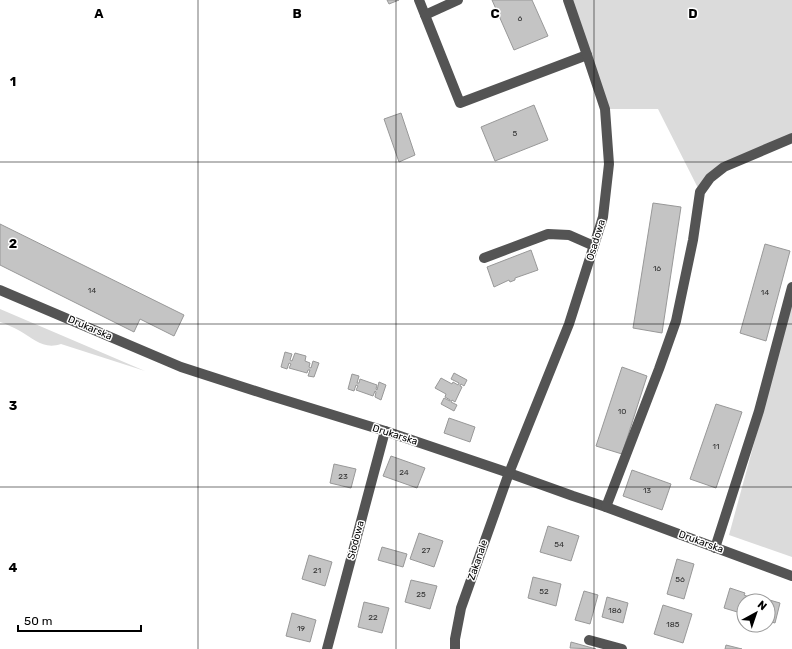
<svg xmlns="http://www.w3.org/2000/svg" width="792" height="649" viewBox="0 0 792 649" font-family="Rubik,sans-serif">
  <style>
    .green { fill: #dbdbdb }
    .building { fill: #c4c4c4; stroke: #989898 }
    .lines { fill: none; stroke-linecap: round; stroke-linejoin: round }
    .minor { stroke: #545454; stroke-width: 10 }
    .grid { fill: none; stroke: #000; stroke-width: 1; stroke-opacity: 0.55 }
    .labels { text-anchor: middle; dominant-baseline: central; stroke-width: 3; stroke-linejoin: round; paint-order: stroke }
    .number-label { font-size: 8px; fill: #313131 }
    .street-label { font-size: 10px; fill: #000; stroke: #fff }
    .grid-label { font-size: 13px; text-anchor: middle; font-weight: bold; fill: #000; stroke: #fff; stroke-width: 3; stroke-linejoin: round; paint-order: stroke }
  </style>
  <rect width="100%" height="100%" fill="#fff"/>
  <g class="green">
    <path d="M 568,0 L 792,0 L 792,138 L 724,167 L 700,192 L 658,109 L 605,109 Z"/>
    <path d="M 792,304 L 792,557 L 729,535 Z"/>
    <path d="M 0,309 L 145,371 L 61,344 C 44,350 34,339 20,331 C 14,328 7,324 0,322 Z"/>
  </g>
  <g class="building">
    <path d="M 387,0 L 399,0 L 389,4 Z"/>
    <path d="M 492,0 L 532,0 L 548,36 L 514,50 Z"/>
    <path d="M 534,105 L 548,140 L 495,161 L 481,127 Z"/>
    <path d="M 401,113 L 415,155 L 399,162 L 384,119 Z"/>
    <path d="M 653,203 L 681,207 L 662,333 L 633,328 Z"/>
    <path d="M 0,224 L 184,315 L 174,336 L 140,319 L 134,332 L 0,265 Z"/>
    <path d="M 765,244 L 790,251 L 766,341 L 740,333 Z"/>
    <path d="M 531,250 L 538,270 L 515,278 L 515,280 L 510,282 L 509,280 L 494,287 L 487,267 Z"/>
    <path d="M 285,352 L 292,354 L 290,360 L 292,361 L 295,353 L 306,356 L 305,361 L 310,363 L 309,367 L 311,368 L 313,361 L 319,363 L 314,377 L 308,376 L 310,370 L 308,370 L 307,373 L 289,368 L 291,364 L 289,363 L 287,369 L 281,367 Z"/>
    <path d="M 622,367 L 647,376 L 622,454 L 596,446 Z"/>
    <path d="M 454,373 L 467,380 L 464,386 L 461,384 L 460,386 L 462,387 L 455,402 L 452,400 L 451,402 L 457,405 L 454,411 L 441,404 L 444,398 L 450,401 L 450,400 L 445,397 L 446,394 L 435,388 L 441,378 L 452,384 L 453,382 L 458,385 L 459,383 L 451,379 Z"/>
    <path d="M 352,374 L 359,376 L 357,383 L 359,383 L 360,379 L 377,385 L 376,389 L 377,390 L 379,382 L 386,385 L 381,400 L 375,397 L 376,392 L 375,391 L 373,396 L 356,390 L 358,386 L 356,385 L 354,391 L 348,389 Z"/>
    <path d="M 716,404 L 742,412 L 716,488 L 690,479 Z"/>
    <path d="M 449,418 L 475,427 L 470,442 L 444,433 Z"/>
    <path d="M 391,456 L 425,468 L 417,488 L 383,476 Z"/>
    <path d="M 334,464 L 356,469 L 351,488 L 330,483 Z"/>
    <path d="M 632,470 L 671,484 L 662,510 L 623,496 Z"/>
    <path d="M 548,526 L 579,536 L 571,561 L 540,552 Z"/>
    <path d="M 419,533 L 443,541 L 434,567 L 410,559 Z"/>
    <path d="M 382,547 L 407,554 L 403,567 L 378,560 Z"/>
    <path d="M 309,555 L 332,562 L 325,586 L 302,579 Z"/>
    <path d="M 677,559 L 694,564 L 684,599 L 667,594 Z"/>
    <path d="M 533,577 L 561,584 L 556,606 L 528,598 Z"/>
    <path d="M 411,580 L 437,586 L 430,609 L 405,602 Z"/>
    <path d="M 730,588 L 745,593 L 744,595 L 751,598 L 752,595 L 780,603 L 775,623 L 768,621 L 768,601 L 744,601 L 744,614 L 724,608 Z"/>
    <path d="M 584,591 L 598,595 L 590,624 L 575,620 Z"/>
    <path d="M 607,597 L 628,603 L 623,623 L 602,617 Z"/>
    <path d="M 364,602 L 389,608 L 382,633 L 358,627 Z"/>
    <path d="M 663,605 L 692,614 L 683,643 L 654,634 Z"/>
    <path d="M 292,613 L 316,620 L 310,642 L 286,636 Z"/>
    <path d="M 571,642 L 596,649 L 570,648 Z"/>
    <path d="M 726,645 L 742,649 L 725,649 Z"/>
  </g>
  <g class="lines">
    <g class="minor">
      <path d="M 419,0 L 460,103 L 587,55"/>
      <path d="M 425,15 L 458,0"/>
      <path d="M 484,258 L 548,234 L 569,235 L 594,246"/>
      <path d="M 0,290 L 181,367 L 268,395 L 385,431 L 509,473 L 573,496 L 606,507 L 792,576"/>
      <path d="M 606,507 L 659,369 L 676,321 L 693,240 L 700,192 L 710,178 L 724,167 L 792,138"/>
      <path d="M 715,548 L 759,411 L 792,287"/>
      <path d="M 589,640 L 622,649"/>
      <path d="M 327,649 L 385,431"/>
      <path d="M 455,649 L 455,639 L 461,608 L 509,473 L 569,324 L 603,217 L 609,164 L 605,109 L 587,55 L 568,0"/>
    </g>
  </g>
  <path class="grid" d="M 198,0 L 198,649M 396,0 L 396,649M 594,0 L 594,649M 0,162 L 792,162M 0,324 L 792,324M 0,487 L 792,487"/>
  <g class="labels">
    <g class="number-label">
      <text x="520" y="18">6</text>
      <text x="515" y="133">5</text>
      <text x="657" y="268">16</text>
      <text x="92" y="290">14</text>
      <text x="765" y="292">14</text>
      <text x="622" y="411">10</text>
      <text x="716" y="446">11</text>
      <text x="404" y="472">24</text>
      <text x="343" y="476">23</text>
      <text x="647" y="490">13</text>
      <text x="559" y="544">54</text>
      <text x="426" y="550">27</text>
      <text x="317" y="570">21</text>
      <text x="680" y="579">56</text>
      <text x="544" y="591">52</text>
      <text x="421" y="594">25</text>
      <text x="615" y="610">186</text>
      <text x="373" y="617">22</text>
      <text x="673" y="624">185</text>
      <text x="301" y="628">19</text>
    </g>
    <g class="street-label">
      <text transform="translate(596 240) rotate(-73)">Osadowa</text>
      <text transform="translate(90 328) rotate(23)">Drukarska</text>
      <text transform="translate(395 435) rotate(18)">Drukarska</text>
      <text transform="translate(356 540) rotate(-75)">Słodowa</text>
      <text transform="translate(701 542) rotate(20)">Drukarska</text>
      <text transform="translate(478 560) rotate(-71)">Zakanale</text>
    </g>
  </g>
  <g class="grid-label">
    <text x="99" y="18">A</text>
    <text x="297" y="18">B</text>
    <text x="495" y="18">C</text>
    <text x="693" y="18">D</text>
    <text x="13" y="86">1</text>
    <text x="13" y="248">2</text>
    <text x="13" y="410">3</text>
    <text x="13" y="572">4</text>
  </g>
  <g transform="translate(756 613) rotate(40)"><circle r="19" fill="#ffffff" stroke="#999999"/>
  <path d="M0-3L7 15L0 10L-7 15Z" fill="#000000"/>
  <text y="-6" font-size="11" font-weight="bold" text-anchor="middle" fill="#000000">N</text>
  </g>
  <path d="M18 625v6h123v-6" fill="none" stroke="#000000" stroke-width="2"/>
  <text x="24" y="625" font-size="12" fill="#000000" stroke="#ffffff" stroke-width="3" paint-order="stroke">50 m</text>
</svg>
